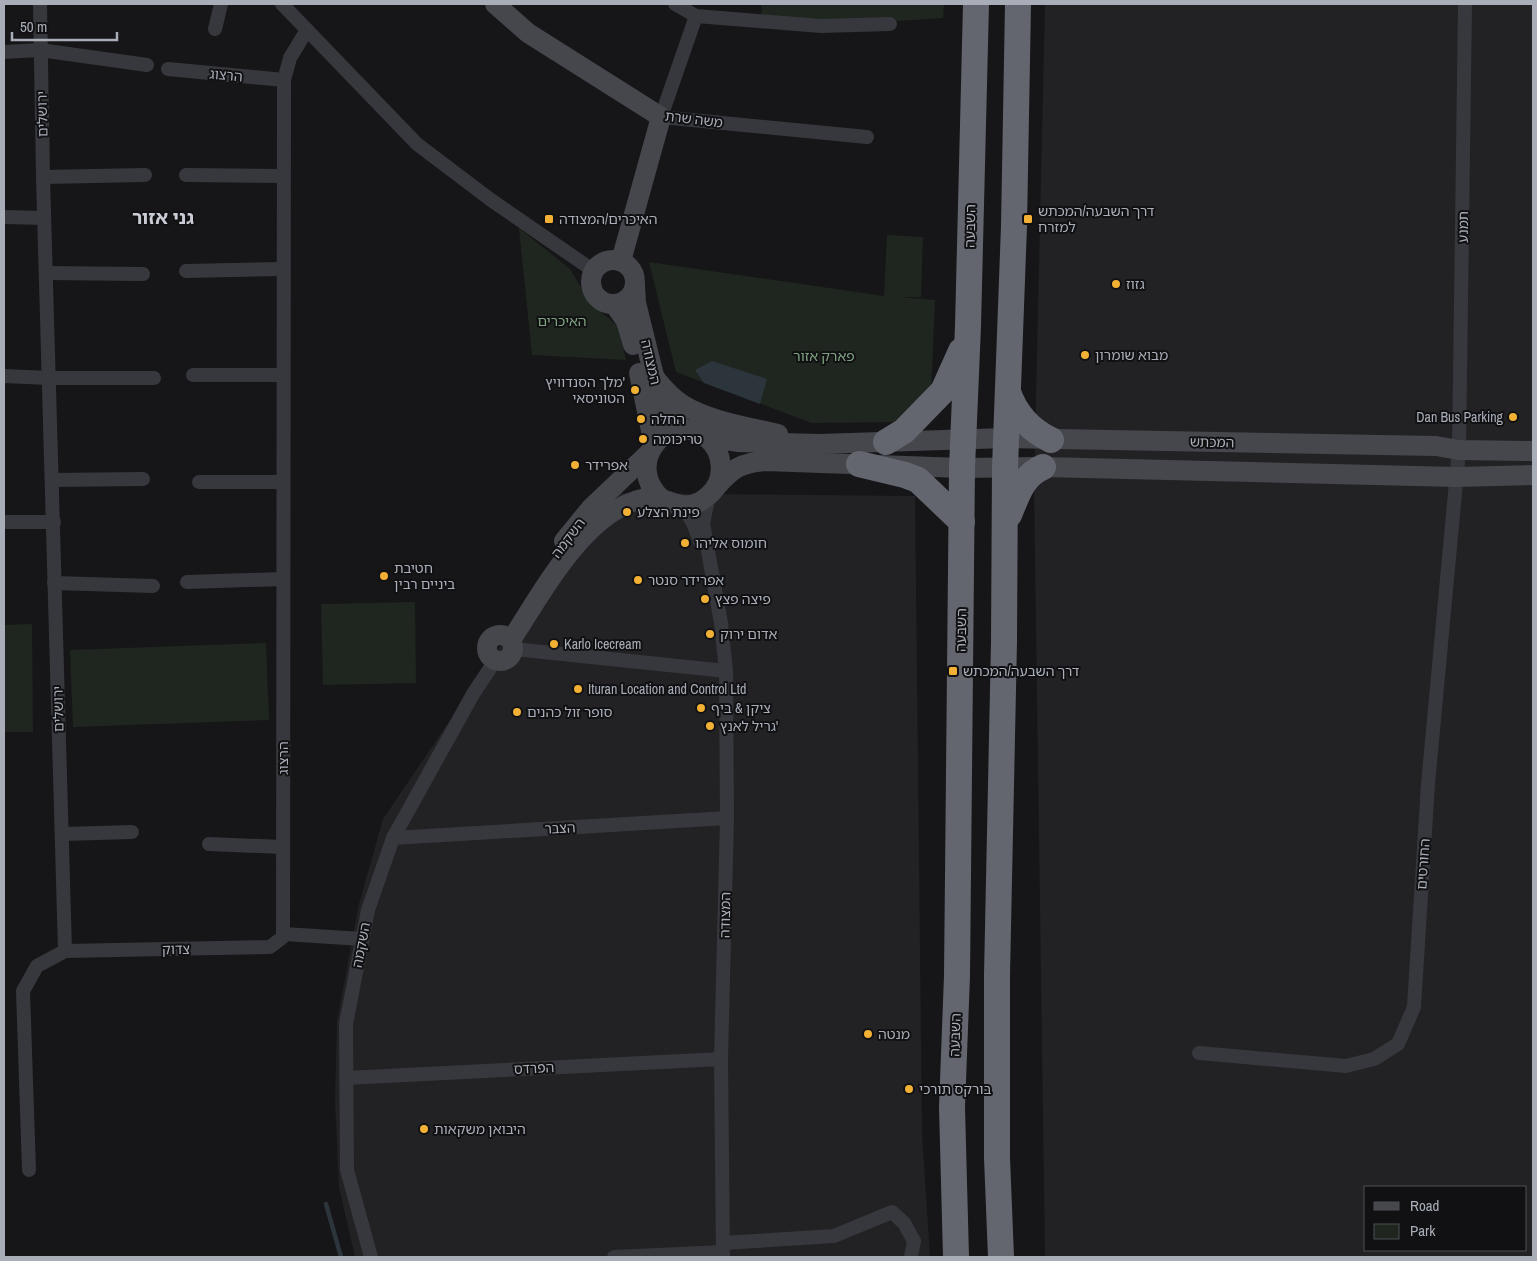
<svg xmlns="http://www.w3.org/2000/svg" width="1537" height="1261" viewBox="0 0 1537 1261" font-family="'Archivo Narrow','Noto Sans Hebrew',sans-serif">
  <style>
    .built { fill: #222225; fill-rule: evenodd }
    .green { fill: #1e261f }
    .water { fill: #2c353c }
    .lines { fill: none; stroke-linecap: round; stroke-linejoin: round }
    .stream { stroke: #2c353c; stroke-width: 4.5 }
    .street { stroke: #37383d; stroke-width: 14 }
    .secondary { stroke: #45474d; stroke-width: 20 }
    .highway { stroke: #63666e; stroke-width: 26 }
    .poi-dot { fill: #f2b134; stroke: #111113; stroke-width: 2 }
    .labels { text-anchor: middle; dominant-baseline: central; stroke-width: 4; stroke-linejoin: round; paint-order: stroke }
    .street-label { font-size: 14px; fill: #a8adb8; stroke: #111113 }
    .poi-label { font-size: 14px; fill: #a8adb8; stroke: #111113; text-anchor: start }
    .park-label { font-size: 14px; fill: #7fa381; stroke: #111113 }
    .district-label { font-size: 19px; font-weight: bold; fill: #c9ccd4; stroke: #111113 }
  </style>
  <rect width="100%" height="100%" fill="#161618"/>
  <g class="built">
    <path d="M 1045,4 L 1533,4 L 1533,1257 L 1045,1257 L 1034,485 ZM 1366,1187 L 1526,1187 L 1526,1250 L 1366,1250 Z"/>
    <path d="M 604,493 L 915,496 L 922,1133 L 930,1257 L 355,1257 L 339,1187 L 335,1100 L 337,1021 L 359,904 L 383,819 Z"/>
  </g>
  <g class="green">
    <path d="M 761,4 L 944,4 L 943,18 L 821,26 L 762,22 Z"/>
    <path d="M 519,228 L 570,269 L 591,304 L 618,326 L 626,360 L 532,355 Z"/>
    <path d="M 887,235 L 923,237 L 921,297 L 900,297 L 935,300 L 931,393 L 894,422 L 812,423 L 676,372 L 649,262 L 884,296 Z"/>
    <path d="M 415,602 L 416,683 L 323,685 L 321,604 Z"/>
    <path d="M 32,624 L 33,732 L 4,732 L 4,625 Z"/>
    <path d="M 266,643 L 269,720 L 73,727 L 70,650 Z"/>
  </g>
  <path class="water" d="M 712,361 L 767,379 L 760,404 L 704,383 L 695,370 Z"/>
  <g class="lines">
    <path class="stream" d="M 326,1204 L 341,1257"/>
    <g class="street">
      <path d="M 40,4 L 43,177 L 65,951"/>
      <path d="M 282,4 L 417,144 L 491,200 L 594,271"/>
      <path d="M 675,4 L 696,16 L 821,26 L 890,24"/>
      <path d="M 696,16 L 661,117 L 867,137"/>
      <path d="M 215,29 L 221,4"/>
      <path d="M 4,52 L 40,50 L 147,65"/>
      <path d="M 168,69 L 284,80"/>
      <path d="M 186,175 L 283,176"/>
      <path d="M 43,177 L 145,175"/>
      <path d="M 4,217 L 44,218"/>
      <path d="M 186,271 L 283,269"/>
      <path d="M 46,273 L 143,274"/>
      <path d="M 193,375 L 283,375"/>
      <path d="M 4,376 L 49,378 L 154,378"/>
      <path d="M 52,480 L 143,479"/>
      <path d="M 199,482 L 283,482"/>
      <path d="M 709,495 L 703,523 L 721,623 L 726,671 L 727,818 L 721,1059 L 723,1257"/>
      <path d="M 675,504 C 692,514 694,525 700,542"/>
      <path d="M 4,522 L 54,522"/>
      <path d="M 187,582 L 283,579"/>
      <path d="M 54,583 L 153,586"/>
      <path d="M 514,649 L 726,671"/>
      <path d="M 63,834 L 132,832"/>
      <path d="M 393,838 L 727,818"/>
      <path d="M 209,844 L 283,847"/>
      <path d="M 284,934 L 362,939"/>
      <path d="M 1199,1053 L 1346,1066 L 1374,1059 L 1398,1044 L 1414,1007 L 1428,784 L 1459,450 L 1465,4"/>
      <path d="M 346,1078 L 721,1059"/>
      <path d="M 29,1170 L 23,991 L 37,966 L 65,951 L 270,947 L 283,937 L 284,80 L 290,58 L 307,30"/>
      <path d="M 723,1243 L 834,1236 L 892,1212 L 904,1223 L 914,1241 L 911,1257"/>
      <path d="M 371,1257 L 347,1170 L 346,1024 L 368,910 L 393,838 L 473,694 L 489,670 L 494,660"/>
      <path d="M 614,1257 L 723,1252"/>
    </g>
    <g class="secondary">
      <path d="M 495,4 L 528,33 L 661,117 L 621,261"/>
      <circle cx="613" cy="282" r="22"/>
      <path d="M 635,286 L 636,303 L 658,392 L 670,416 L 685,430"/>
      <path d="M 614,304 L 626,321 L 633,345"/>
      <path d="M 639,373 L 654,445"/>
      <path d="M 655,378 C 663,388 672,398 683,405 C 709,421 748,427 778,434"/>
      <path d="M 706,437 L 737,442 L 819,444 L 1006,438 L 1436,446 L 1459,450 L 1533,451"/>
      <path d="M 717,486 C 733,468 741,463 765,461 L 962,468 L 1043,467 L 1457,477 L 1533,475"/>
      <path d="M 564,541 L 591,508 L 649,453"/>
      <circle cx="500" cy="648" r="13"/>
      <path d="M 511,640 C 543,592 584,511 645,498 C 668,493 683,519 709,495 C 726,480 724,452 707,438 C 668,407 622,465 662,499"/>
    </g>
    <g class="highway">
      <path d="M 1008,392 C 1016,415 1030,430 1051,440"/>
      <path d="M 886,442 L 904,431 L 943,391 L 961,351"/>
      <path d="M 859,464 L 905,475 L 918,480 L 962,522"/>
      <path d="M 1009,515 C 1017,496 1022,476 1043,467"/>
      <path d="M 956,1257 L 952,1107 L 957,976 L 962,468 L 968,326 L 976,4"/>
      <path d="M 1001,1257 L 997,1158 L 997,975 L 1004,642 L 1005,468 L 1014,226 L 1018,4"/>
    </g>
  </g>
  <g class="poi-dot">
    <rect x="544" y="214" width="10" height="10" rx="2.5"/>
    <rect x="1023" y="214" width="10" height="10" rx="2.5"/>
    <circle cx="1116" cy="284" r="5"/>
    <circle cx="1085" cy="355" r="5"/>
    <circle cx="635" cy="390" r="5"/>
    <circle cx="1513" cy="417" r="5"/>
    <circle cx="641" cy="419" r="5"/>
    <circle cx="643" cy="439" r="5"/>
    <circle cx="575" cy="465" r="5"/>
    <circle cx="627" cy="512" r="5"/>
    <circle cx="685" cy="543" r="5"/>
    <circle cx="384" cy="576" r="5"/>
    <circle cx="638" cy="580" r="5"/>
    <circle cx="705" cy="599" r="5"/>
    <circle cx="710" cy="634" r="5"/>
    <circle cx="554" cy="644" r="5"/>
    <rect x="948" y="666" width="10" height="10" rx="2.5"/>
    <circle cx="578" cy="689" r="5"/>
    <circle cx="701" cy="708" r="5"/>
    <circle cx="517" cy="712" r="5"/>
    <circle cx="710" cy="726" r="5"/>
    <circle cx="868" cy="1034" r="5"/>
    <circle cx="909" cy="1089" r="5"/>
    <circle cx="424" cy="1129" r="5"/>
  </g>
  <g class="labels">
    <g class="street-label">
      <text transform="translate(226 75) rotate(5)">הרצוג</text>
      <text transform="translate(42 114) rotate(-91)">ירושלים</text>
      <text transform="translate(694 119) rotate(7)">משה שרת</text>
      <text transform="translate(970 226) rotate(-89)">השבעה</text>
      <text transform="translate(1463 227) rotate(-89)">תמנע</text>
      <text transform="translate(651 362) rotate(77)">המצודה</text>
      <text transform="translate(1212 442) rotate(1)">המכתש</text>
      <text transform="translate(568 538) rotate(-53)">השקמה</text>
      <text transform="translate(961 630) rotate(-89)">השבעה</text>
      <text transform="translate(58 709) rotate(-91)">ירושלים</text>
      <text transform="translate(283 758) rotate(-90)">הרצוג</text>
      <text transform="translate(560 828) rotate(-3)">הצבר</text>
      <text transform="translate(1423 864) rotate(-86)">החורטים</text>
      <text transform="translate(725 915) rotate(-89)">המצודה</text>
      <text transform="translate(361 945) rotate(-79)">השקמה</text>
      <text transform="translate(176 949) rotate(-1)">צדוק</text>
      <text transform="translate(955 1035) rotate(-88)">השבעה</text>
      <text transform="translate(534 1068) rotate(-3)">הפרדס</text>
    </g>
    <g class="poi-label">
      <text x="1038" y="211">דרך השבעה/המכתש<tspan x="1038" dy="16">למזרח</tspan></text>
      <text x="559" y="219">האיכרים/המצודה</text>
      <text x="1126" y="284">גזוז</text>
      <text x="1095" y="355">מבוא שומרון</text>
      <text x="625" y="382" text-anchor="end">מלך הסנדוויץ'<tspan x="625" dy="16">הטוניסאי</tspan></text>
      <text x="1503" y="417" text-anchor="end">Dan Bus Parking</text>
      <text x="651" y="419">החלה</text>
      <text x="653" y="439">טריכומה</text>
      <text x="585" y="465">אפרידר</text>
      <text x="637" y="512">פינת הצלע</text>
      <text x="695" y="543">חומוס אליהו</text>
      <text x="394" y="568">חטיבת<tspan x="394" dy="16">ביניים רבין</tspan></text>
      <text x="648" y="580">אפרידר סנטר</text>
      <text x="715" y="599">פיצה פצץ</text>
      <text x="720" y="634">אדום ירוק</text>
      <text x="564" y="644">Karlo Icecream</text>
      <text x="963" y="671">דרך השבעה/המכתש</text>
      <text x="588" y="689">Ituran Location and Control Ltd</text>
      <text x="711" y="708">ציקן &amp; ביף</text>
      <text x="527" y="712">סופר זול כהנים</text>
      <text x="720" y="726">גריל לאנץ'</text>
      <text x="878" y="1034">מנטה</text>
      <text x="919" y="1089">בורקס תורכי</text>
      <text x="434" y="1129">היבואן משקאות</text>
    </g>
    <g class="park-label">
      <text x="562" y="321">האיכרים</text>
      <text x="824" y="356">פארק אזור</text>
    </g>
    <g class="district-label">
      <text x="163" y="217">גני אזור</text>
    </g>
  </g>
  <rect width="1537" height="1261" fill="none" stroke="#a8adb8" stroke-width="10"/>
  <rect x="1364" y="1186" width="162" height="65" fill="#111113" stroke="#4d4f55"/>
  <rect x="1374" y="1202" width="25" height="8" fill="#45474d" stroke="#4d4f55"/>
  <text x="1410" y="1211" font-size="15" fill="#a8adb8">Road</text>
  <rect x="1374" y="1224" width="25" height="15" fill="#1e261f" stroke="#4d4f55"/>
  <text x="1410" y="1236" font-size="15" fill="#a8adb8">Park</text>
  <path d="M12 32v8h105v-8" fill="none" stroke="#a8adb8" stroke-width="2.5"/>
  <text x="20" y="32" font-size="15" fill="#a8adb8" stroke="#111113" stroke-width="4" paint-order="stroke">50 m</text>
</svg>
